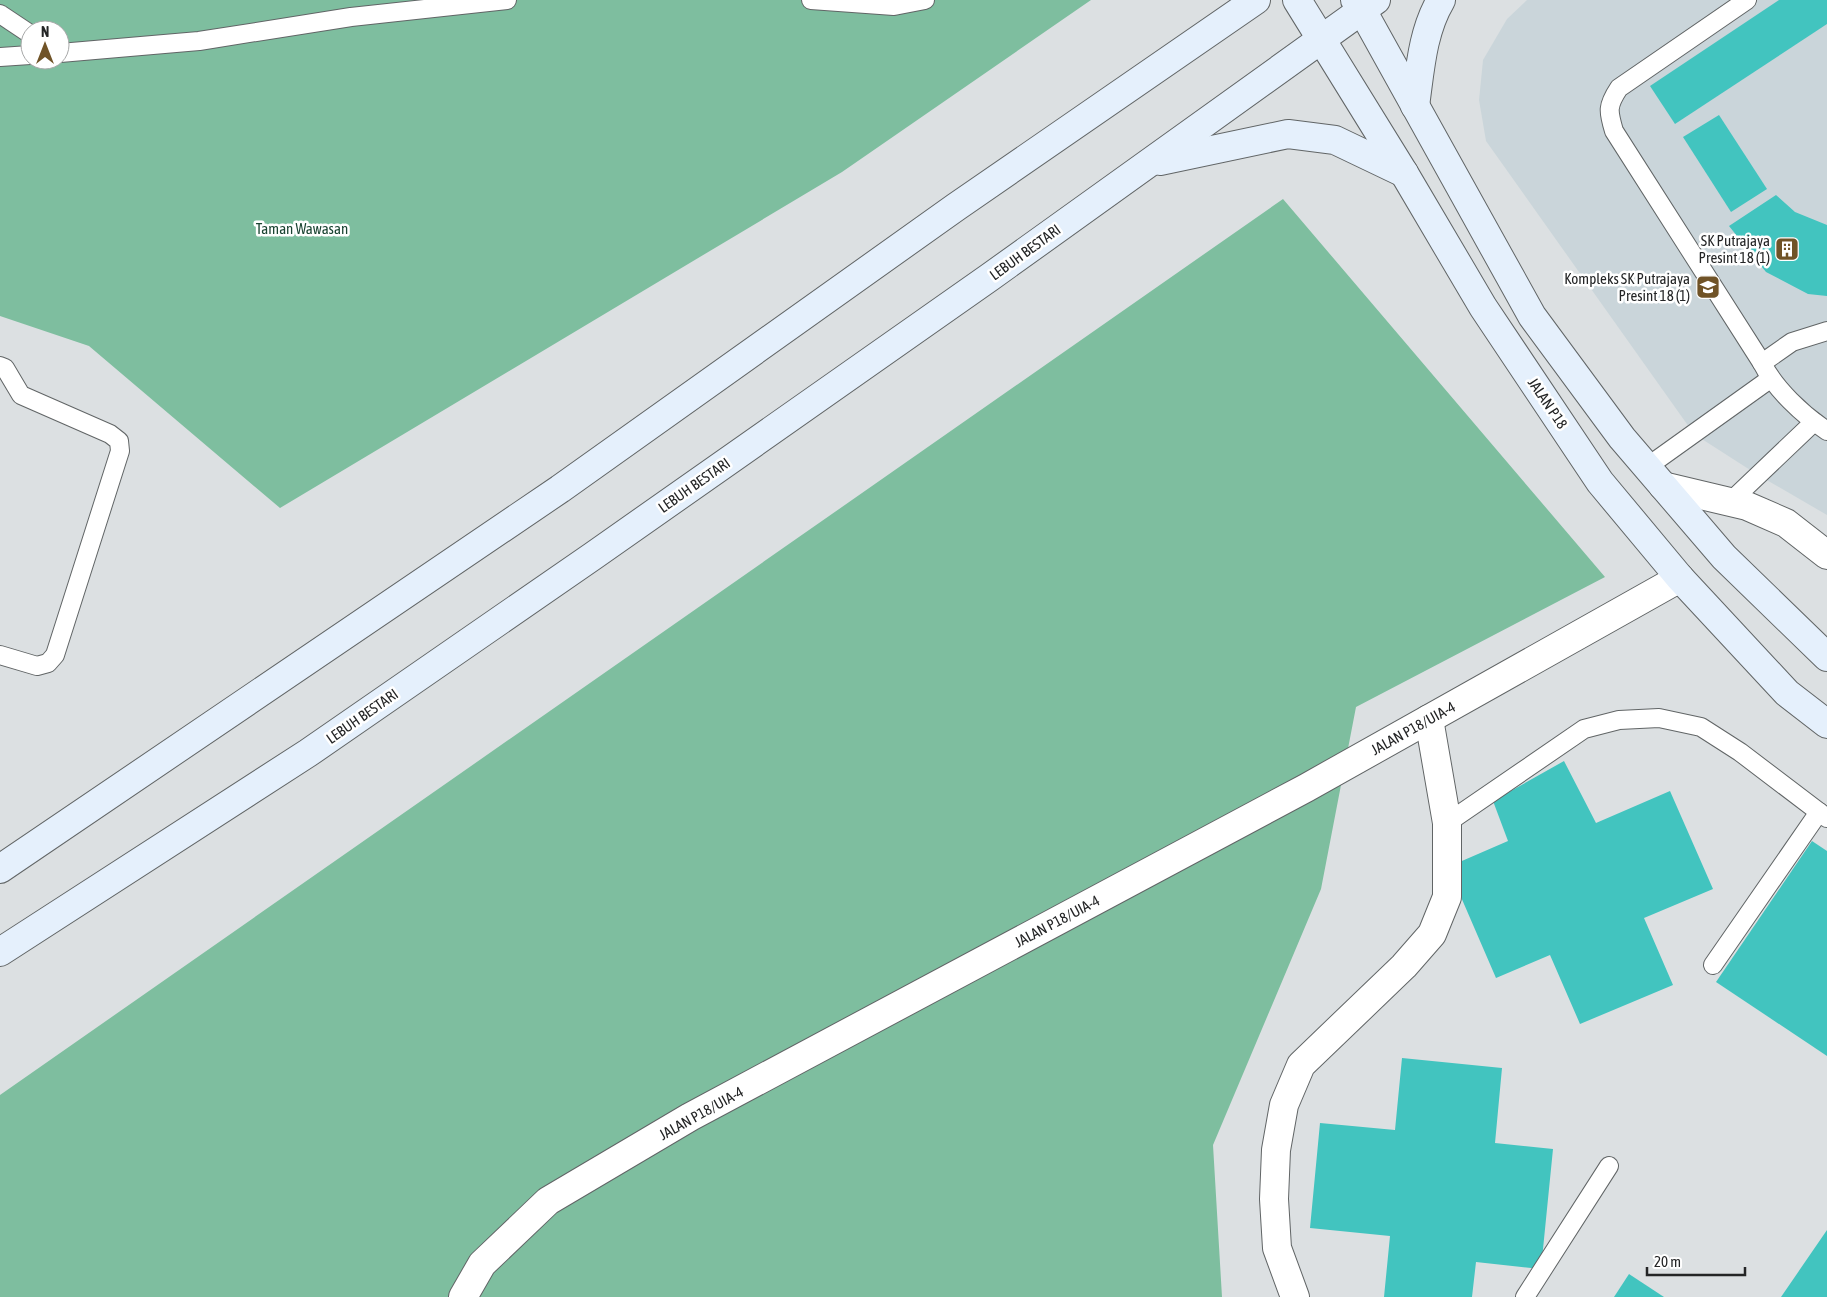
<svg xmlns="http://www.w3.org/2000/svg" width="1827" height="1297" viewBox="0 0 1827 1297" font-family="'Asap Condensed',sans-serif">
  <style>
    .built { fill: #cad5da }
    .green { fill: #7ebe9f; fill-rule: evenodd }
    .building { fill: #42c4bf }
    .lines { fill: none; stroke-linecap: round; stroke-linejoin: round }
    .lane-casing { stroke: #616566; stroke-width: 20 }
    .street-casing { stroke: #616566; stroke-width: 30 }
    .secondary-casing { stroke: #616566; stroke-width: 30 }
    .lane { stroke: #fff; stroke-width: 18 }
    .street { stroke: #fff; stroke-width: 28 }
    .secondary { stroke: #e5f0fc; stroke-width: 28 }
    .labels { text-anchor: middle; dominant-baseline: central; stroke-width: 5; stroke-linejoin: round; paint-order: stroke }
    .park-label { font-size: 15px; fill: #1a4432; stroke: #fff }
    .poi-label { font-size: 15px; fill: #242526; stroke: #fff; text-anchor: end }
    .street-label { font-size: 15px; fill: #242526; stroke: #fff }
  </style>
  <rect width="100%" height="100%" fill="#dce0e2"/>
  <path class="built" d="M 1527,0 L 1827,0 L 1827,515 L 1758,475 L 1694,434 L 1486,141 L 1479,100 L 1483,60 L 1507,19 Z"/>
  <g class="green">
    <path d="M 0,0 L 1091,0 L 842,172 L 280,508 L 89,346 L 0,316 ZM 30,30 L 60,30 L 60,60 L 30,60 Z"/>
    <path d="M 1283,199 L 1605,577 L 1356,707 L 1321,889 L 1213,1145 L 1222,1297 L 0,1297 L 0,1095 Z"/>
  </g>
  <g class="building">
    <path d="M 1779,0 L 1827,0 L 1827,24 L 1675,124 L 1650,86 Z"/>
    <path d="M 1719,115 L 1767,189 L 1731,212 L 1683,137 Z"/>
    <path d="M 1776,195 L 1795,212 L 1827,225 L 1827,296 L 1808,294 L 1766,272 L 1729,226 Z"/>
    <path d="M 1564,761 L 1596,823 L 1670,791 L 1713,889 L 1644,918 L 1673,985 L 1580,1024 L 1550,955 L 1496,978 L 1448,867 L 1508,841 L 1493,801 Z"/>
    <path d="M 1812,841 L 1827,851 L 1827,1056 L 1716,982 Z"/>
    <path d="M 1402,1058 L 1502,1068 L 1495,1143 L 1553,1149 L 1541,1269 L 1476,1262 L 1472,1297 L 1384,1297 L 1390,1236 L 1310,1228 L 1320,1123 L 1395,1130 Z"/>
    <path d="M 1827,1230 L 1827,1297 L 1781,1297 Z"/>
    <path d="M 1629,1274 L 1664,1297 L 1614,1297 Z"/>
  </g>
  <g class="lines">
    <g class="lane-casing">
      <g id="lane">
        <path d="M 811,0 L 894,6 L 925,0"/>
        <path d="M 1747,0 L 1619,88 C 1607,106 1608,111 1614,131 L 1762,363 C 1775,389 1803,415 1827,431"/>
        <path d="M 0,14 L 30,34"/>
        <path d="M 60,53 L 199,41 L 351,17 L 507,0"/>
        <path d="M 0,57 L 30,55"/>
        <path d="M 1762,363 L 1792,342 L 1827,331"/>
        <path d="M 0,366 L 5,368 L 21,395 L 110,434 L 119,441 L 120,451 L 55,655 L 48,663 L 37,666 L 0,655"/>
        <path d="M 1647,467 L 1770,379"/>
        <path d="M 1730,502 L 1814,422"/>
        <path d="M 1447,823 L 1584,729 L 1619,720 L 1659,718 L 1701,727 L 1740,752 L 1827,818"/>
        <path d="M 1713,965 L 1819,812"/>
        <path d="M 1525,1297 L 1609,1166"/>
      </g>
    </g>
    <g class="street-casing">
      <g id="street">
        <path d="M 1663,486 L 1747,506 L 1786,523 L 1827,555"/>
        <path d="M 463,1297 L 482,1264 L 548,1201 L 690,1117 L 1306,788 L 1680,578"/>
        <path d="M 1295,1297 L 1277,1248 L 1274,1199 L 1276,1150 L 1284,1105 L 1301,1065 L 1404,966 L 1432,934 L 1447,897 L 1447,823 L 1429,719"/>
      </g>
    </g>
    <g class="secondary-casing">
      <g id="secondary">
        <path d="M 1297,0 L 1404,173 L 1483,307 L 1600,482 L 1680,578 L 1787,693 L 1827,724"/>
        <path d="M 1355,0 L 1362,10 L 1532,316 L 1622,438 L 1724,557 L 1827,657"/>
        <path d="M 1415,106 C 1420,71 1422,32 1441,0"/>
        <path d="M 1160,161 L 1288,134 L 1335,140 L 1404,173"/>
        <path d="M 0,869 L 560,489 L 956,207 L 1256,0"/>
        <path d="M 0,952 L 308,753 L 593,556 L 990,277 L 1376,0"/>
      </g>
    </g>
    <use href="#lane" class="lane"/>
    <use href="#street" class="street"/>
    <use href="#secondary" class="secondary"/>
  </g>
  <defs>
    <g id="building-square" transform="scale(1.25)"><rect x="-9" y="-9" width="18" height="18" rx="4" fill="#705327" stroke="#fff"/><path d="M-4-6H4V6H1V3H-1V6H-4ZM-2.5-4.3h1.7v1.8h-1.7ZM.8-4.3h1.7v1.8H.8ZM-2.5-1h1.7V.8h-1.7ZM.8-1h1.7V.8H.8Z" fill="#fff"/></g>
    <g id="school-square" transform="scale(1.25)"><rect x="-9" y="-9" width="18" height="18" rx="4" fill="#705327" stroke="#fff"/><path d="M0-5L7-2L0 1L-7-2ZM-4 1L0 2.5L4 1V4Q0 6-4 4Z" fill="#fff"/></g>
  </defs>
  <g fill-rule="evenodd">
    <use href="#building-square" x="1787" y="249"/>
    <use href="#school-square" x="1708" y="287"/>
  </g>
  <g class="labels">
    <g class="park-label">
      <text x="302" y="228">Taman Wawasan</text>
    </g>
    <g class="poi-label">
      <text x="1770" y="240">SK Putrajaya<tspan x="1770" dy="17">Presint 18 (1)</tspan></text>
      <text x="1690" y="278">Kompleks SK Putrajaya<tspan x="1690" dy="17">Presint 18 (1)</tspan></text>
    </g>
    <g class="street-label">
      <text transform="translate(1025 252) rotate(-36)">LEBUH BESTARI</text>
      <text transform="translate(1548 403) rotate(56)">JALAN P18</text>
      <text transform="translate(694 485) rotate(-35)">LEBUH BESTARI</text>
      <text transform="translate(362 716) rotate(-35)">LEBUH BESTARI</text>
      <text transform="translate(1413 728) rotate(-29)">JALAN P18/UIA-4</text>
      <text transform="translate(1057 921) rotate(-28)">JALAN P18/UIA-4</text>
      <text transform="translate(701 1113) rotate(-29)">JALAN P18/UIA-4</text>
    </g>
  </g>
  <g transform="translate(45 45)"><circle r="24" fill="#ffffff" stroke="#a7a8a8"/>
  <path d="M0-4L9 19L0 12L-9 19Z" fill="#705327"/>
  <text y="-8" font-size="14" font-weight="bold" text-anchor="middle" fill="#242526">N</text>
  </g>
  <path d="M1647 1267v8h98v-8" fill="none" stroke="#242526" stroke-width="2.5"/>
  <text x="1654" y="1267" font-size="15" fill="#242526" stroke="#ffffff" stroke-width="4" paint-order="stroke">20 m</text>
</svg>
